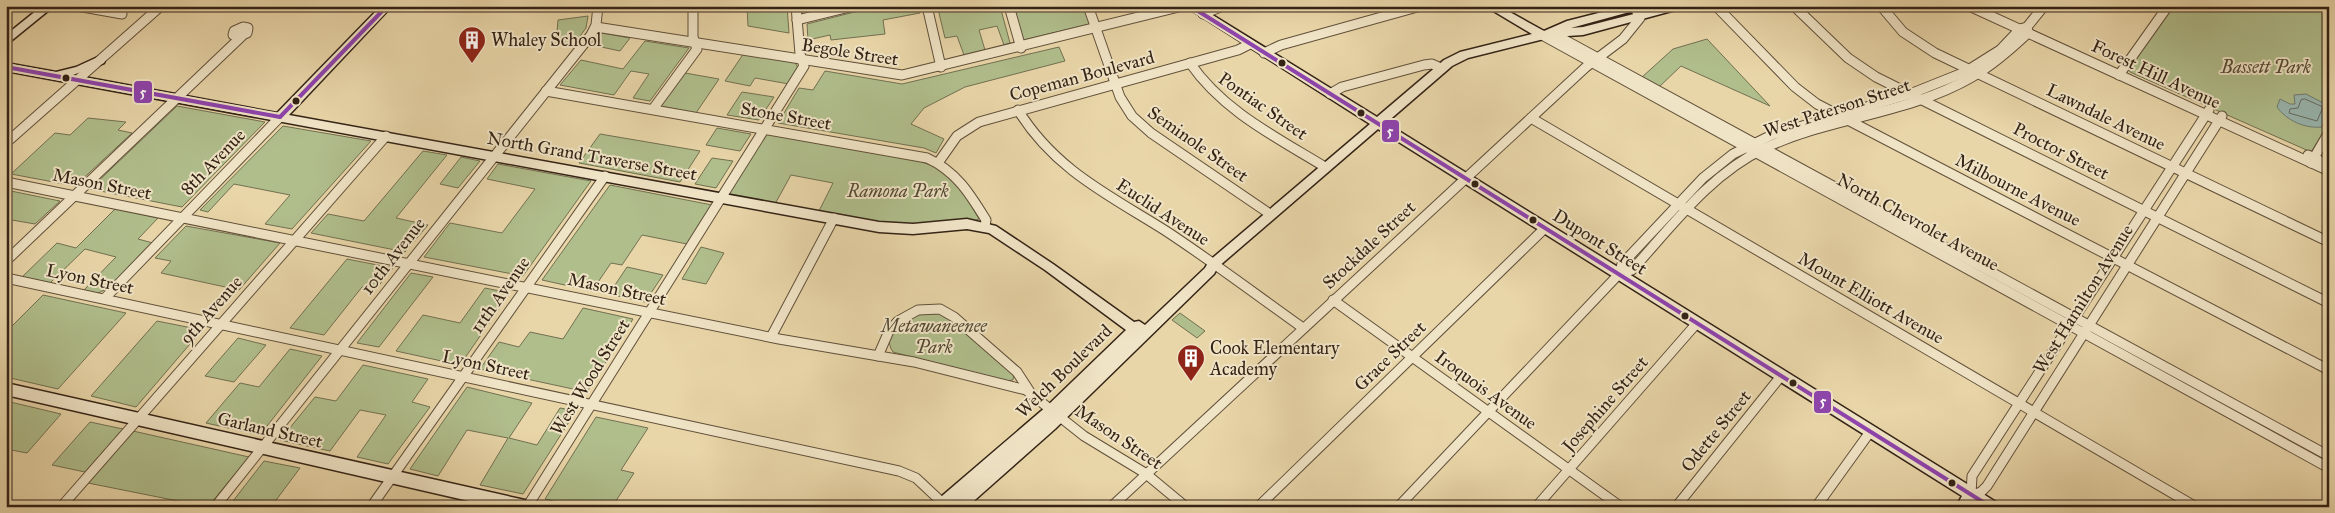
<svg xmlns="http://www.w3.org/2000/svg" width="2335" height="513" viewBox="0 0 2335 513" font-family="'IM FELL Great Primer',serif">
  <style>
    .green { fill: #b0be8c; stroke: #727051 }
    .water { fill: #99b7b0; stroke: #717c72 }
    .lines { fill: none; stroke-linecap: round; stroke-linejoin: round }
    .shore { stroke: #666d63; stroke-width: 1 }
    .street-casing { stroke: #61503a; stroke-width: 11 }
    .secondary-casing { stroke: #342316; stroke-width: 3 }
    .street { stroke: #f0e4c6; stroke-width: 9 }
    .secondary { fill: #f0e4c6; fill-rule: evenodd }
    .bus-1-casing { stroke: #f0e4c6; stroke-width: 8 }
    .bus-1 { stroke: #8e44ad; stroke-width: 4 }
    .bus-dot { fill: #342316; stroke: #f0e4c6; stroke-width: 2 }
    .labels { text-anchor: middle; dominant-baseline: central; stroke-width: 4; stroke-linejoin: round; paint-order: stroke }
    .poi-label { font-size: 18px; fill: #342316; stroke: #f0e4c6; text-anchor: start }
    .street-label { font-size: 18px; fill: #342316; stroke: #f0e4c6 }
    .park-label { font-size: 18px; font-style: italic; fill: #534a34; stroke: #f0e4c6 }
    .line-badge { stroke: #f0e4c6; stroke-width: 2 }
    .badge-label { font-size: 14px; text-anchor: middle; font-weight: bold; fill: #fff }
  </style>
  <rect width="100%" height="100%" fill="#e8d5a8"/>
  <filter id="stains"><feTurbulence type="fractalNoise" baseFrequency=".004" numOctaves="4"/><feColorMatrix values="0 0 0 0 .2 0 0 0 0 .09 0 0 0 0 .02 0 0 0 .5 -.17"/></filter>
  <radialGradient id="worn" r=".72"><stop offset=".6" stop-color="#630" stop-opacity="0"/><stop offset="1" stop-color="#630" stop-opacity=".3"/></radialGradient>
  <g class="green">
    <path d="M 747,6 L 787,6 L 789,33 L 748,26 Z"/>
    <path d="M 878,6 L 919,6 L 920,13 L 883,20 L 885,34 L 831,40 L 830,35 L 808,40 L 807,24 Z"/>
    <path d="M 950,6 L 1000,6 L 1010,43 L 1004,45 L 997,26 L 979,30 L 985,50 L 964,55 L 957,36 L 945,38 L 938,9 Z"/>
    <path d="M 1013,6 L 1084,6 L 1090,24 L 1023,40 Z"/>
    <path d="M 2174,6 L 2329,6 L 2329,123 L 2311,152 L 2130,72 L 2129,69 Z"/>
    <path d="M 588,16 L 586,28 L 572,47 L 556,44 L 558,20 Z"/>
    <path d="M 602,33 L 630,38 L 620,51 L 592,45 Z"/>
    <path d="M 1707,39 L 1770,106 L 1681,66 L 1658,88 L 1641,78 L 1673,49 Z"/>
    <path d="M 645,41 L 689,48 L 650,101 L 633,98 L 649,74 L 631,71 L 614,95 L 560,85 L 581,60 L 623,69 Z"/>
    <path d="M 1059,47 L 1065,61 L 965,87 L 924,108 L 911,124 L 944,139 L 936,153 L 924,148 L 778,123 L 799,88 L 813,90 L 825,71 L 902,84 Z"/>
    <path d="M 744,53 L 795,62 L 798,68 L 789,84 L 755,78 L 750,86 L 725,81 Z"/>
    <path d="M 685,73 L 719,79 L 696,113 L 660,106 Z"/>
    <path d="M 742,92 L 774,97 L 759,120 L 727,115 Z"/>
    <path d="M 177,106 L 265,122 L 182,207 L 90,189 Z"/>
    <path d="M 88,118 L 126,122 L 118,130 L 132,133 L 75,186 L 11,174 L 55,133 L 70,135 Z"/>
    <path d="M 283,126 L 371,141 L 292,229 L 265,224 L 290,195 L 234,184 L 208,212 L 200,210 Z"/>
    <path d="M 717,128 L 751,134 L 740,151 L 706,145 Z"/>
    <path d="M 766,132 L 913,159 L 939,168 L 959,185 L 979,219 L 974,221 L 888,225 L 818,213 L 833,183 L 791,175 L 775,204 L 727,195 Z"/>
    <path d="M 600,134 L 700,151 L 680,182 L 579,163 Z"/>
    <path d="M 423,151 L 447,155 L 396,218 L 428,225 L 405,252 L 311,233 L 328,214 L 364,221 Z"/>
    <path d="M 461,157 L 480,161 L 458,188 L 440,184 Z"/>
    <path d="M 712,158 L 733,161 L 716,188 L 695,184 Z"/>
    <path d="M 498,164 L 591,181 L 523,276 L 424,257 L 450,223 L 502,233 L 535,189 L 487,179 Z"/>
    <path d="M 610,185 L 712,205 L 687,244 L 642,235 L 622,265 L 611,263 L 592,291 L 542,280 Z"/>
    <path d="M 6,190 L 60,201 L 35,224 L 6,219 Z"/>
    <path d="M 116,208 L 158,218 L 138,239 L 153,243 L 111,287 L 98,293 L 83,291 L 116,257 L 85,249 L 50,283 L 21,278 L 57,243 L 76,248 Z"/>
    <path d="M 186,226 L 280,243 L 239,290 L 161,273 L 171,261 L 155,258 Z"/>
    <path d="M 701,247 L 724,253 L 706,284 L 682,279 Z"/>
    <path d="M 347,259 L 393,268 L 376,289 L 362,287 L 324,335 L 290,328 Z"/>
    <path d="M 627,267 L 663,275 L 645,302 L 609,294 Z"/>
    <path d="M 411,273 L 433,277 L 379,347 L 357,343 Z"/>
    <path d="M 485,288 L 510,293 L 460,365 L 396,351 L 423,315 L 460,323 Z"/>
    <path d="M 43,295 L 126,313 L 58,389 L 6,377 L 6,332 Z"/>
    <path d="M 583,308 L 633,319 L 587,392 L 480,369 L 499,342 L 519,347 L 530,332 L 563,339 Z"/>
    <path d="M 923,312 L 946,314 L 1014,373 L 1013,380 L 1004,381 L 893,352 C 879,332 909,319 923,312 Z"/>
    <path d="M 1180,313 L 1205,331 L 1197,338 L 1172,320 Z"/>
    <path d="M 157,321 L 202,330 L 136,407 L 91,396 Z"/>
    <path d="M 238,338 L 266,345 L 234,382 L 205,376 Z"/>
    <path d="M 290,349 L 322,356 L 260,435 L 206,423 L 240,383 L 259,387 Z"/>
    <path d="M 363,365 L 428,379 L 412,402 L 430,407 L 388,464 L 357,457 L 386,415 L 360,410 L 330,451 L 280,440 L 315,397 L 336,401 Z"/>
    <path d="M 467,387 L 532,403 L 509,438 L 537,445 L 560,408 L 576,411 L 523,494 L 480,485 L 508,438 L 467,430 L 438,476 L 410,469 Z"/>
    <path d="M 6,401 L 61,414 L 27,453 L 6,449 Z"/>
    <path d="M 596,417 L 648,428 L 621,470 L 634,473 L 612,507 L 580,507 L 545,499 Z"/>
    <path d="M 90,422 L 123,429 L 85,472 L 52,465 Z"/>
    <path d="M 133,431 L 249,457 L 208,507 L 88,483 Z"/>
    <path d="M 264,461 L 300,468 L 271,507 L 255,507 L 233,501 Z"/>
  </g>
  <path class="water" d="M 2306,94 L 2329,106 L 2322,127 C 2305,129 2286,120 2277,107 L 2280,99 L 2290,104 L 2295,104 L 2294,95 Z"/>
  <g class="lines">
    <path class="shore" d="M 2305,99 L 2323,107 L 2317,121 L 2289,113 L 2290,109 L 2298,108 L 2301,100 Z"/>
    <g class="street-casing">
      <g id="street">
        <path d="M 77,6 L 122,14"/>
        <path d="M 927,6 L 941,67"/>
        <path d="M 1009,6 L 1021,48"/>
        <path d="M 1088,6 L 1120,97 L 1132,116 L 1151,133 L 1270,214"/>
        <path d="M 1716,6 L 1795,87 L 1817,104 L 2329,370"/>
        <path d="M 1794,6 L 1848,58 L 1876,77 L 2329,303"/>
        <path d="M 1881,6 L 1903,32 L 1935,53 L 2329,242"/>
        <path d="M 1969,6 L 2329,171"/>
        <path d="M 1203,14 L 1223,6"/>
        <path d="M 797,20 L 854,6"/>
        <path d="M 243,27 L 248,28 L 247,33 L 239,36 L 233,35 L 234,31 Z"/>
        <path d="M 596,27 L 902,75 L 1183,6"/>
        <path d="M 1552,33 L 2329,456"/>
        <path d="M 1542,35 L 2329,468"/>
        <path d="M 1264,53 L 1281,45 L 1421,6"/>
        <path d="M 1190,63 C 1223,111 1276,137 1325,167"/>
        <path d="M 2119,75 L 2168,6"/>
        <path d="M 546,91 L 927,158 C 956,171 970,194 986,220 L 985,226"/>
        <path d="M 1330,94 L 1342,87 L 1424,65 L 1432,64 L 1441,68"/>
        <path d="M 653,109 L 697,49 L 693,37 L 693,6"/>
        <path d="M 1018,110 C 1055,170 1109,195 1166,231 C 1213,262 1258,296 1303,328"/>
        <path d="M 2209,110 L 1972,476 L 1971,495 L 1981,492 L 1987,486 L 2222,116"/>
        <path d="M 1531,118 L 2196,507"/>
        <path d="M 6,143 L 161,6"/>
        <path d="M 2308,155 L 2329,165"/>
        <path d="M 938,163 L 957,136 L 979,122 L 1238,50 L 1250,44"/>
        <path d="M 2311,163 L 2329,132"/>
        <path d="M 6,182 L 779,339 L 914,362 L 1026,390 L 1084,436 L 1145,473 L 1186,507"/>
        <path d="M 6,261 L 242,36"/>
        <path d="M 1619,274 L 1632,270 C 1672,226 1710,174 1765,148 C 1831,117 1908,114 1972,77 C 1993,65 2010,50 2028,33 L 2027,27"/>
        <path d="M 6,278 L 899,471 L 916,478 L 947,507"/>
        <path d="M 105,298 L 280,117"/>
        <path d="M 1333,300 L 1621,507"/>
        <path d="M 771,337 L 834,218"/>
        <path d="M 878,356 L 889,331 L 898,321 L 918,310 L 940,309 L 954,317 L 1017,372 L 1030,392"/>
        <path d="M 61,507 L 386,136"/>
        <path d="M 215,507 L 591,35 L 596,25 L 598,6"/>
        <path d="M 371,507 L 605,176"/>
        <path d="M 527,507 L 804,66 L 800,54 L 796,6"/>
        <path d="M 1111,507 L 1586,67 L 1623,39 L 1640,18 L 1635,8"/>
        <path d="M 1258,507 L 1545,228"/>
        <path d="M 1398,507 L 1619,274 L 1622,264 L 1703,178 L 1733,154 L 1772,135 L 1910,94 L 1965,72 L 2000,50 L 2020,29 L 2027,27 L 2044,6"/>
        <path d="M 1536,507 L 1697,323"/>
        <path d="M 1676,507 L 1781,376"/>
        <path d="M 1816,507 L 1870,432"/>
      </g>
    </g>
    <g class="secondary-casing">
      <g id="secondary">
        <path d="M 42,6 L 54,6 L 6,45 L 6,35 Z"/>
        <path d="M 381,6 L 392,6 L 289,115 L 879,222 L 913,224 L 967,219 L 996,226 L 1053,264 L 1134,322 L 1139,321 L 1145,325 L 1205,268 L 1209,261 L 1370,124 L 1185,6 L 1198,6 L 1377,117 L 1444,60 L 1460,52 L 1532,34 L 1485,6 L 1499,6 L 1544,31 L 1567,21 L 1626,6 L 1645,6 L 1644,8 L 1571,28 L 1583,27 L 1665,6 L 1684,6 L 1683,8 L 1583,35 L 1552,37 L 1468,58 L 1452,66 L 1386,123 L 1996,502 L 1998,507 L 1978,507 L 1973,504 L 1971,507 L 1956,507 L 1962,496 L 1378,129 L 1218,267 L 1214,274 L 1055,429 L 967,507 L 933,507 L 935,502 L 1047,406 L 1126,330 L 1045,270 L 989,233 L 967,229 L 913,234 L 879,232 L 6,71 L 6,63 L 56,72 L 76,67 L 100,56 L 105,60 L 104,63 L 73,75 L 277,113 Z"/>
        <path d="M 6,383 L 525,500 L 530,502 L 532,507 L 495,507 L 6,395 Z"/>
      </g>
    </g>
    <use href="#street" class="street"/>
    <use href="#secondary" class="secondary"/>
    <g class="bus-1-casing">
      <g id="bus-1">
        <path d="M 1190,6 L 1991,507"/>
        <path d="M 6,67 L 280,117"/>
        <path d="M 280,117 L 387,6"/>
      </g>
    </g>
    <use href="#bus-1" class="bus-1"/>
  </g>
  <defs>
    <g id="building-pin" transform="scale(1.4375)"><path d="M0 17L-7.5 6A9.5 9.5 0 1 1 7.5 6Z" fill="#8f2418" stroke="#f0e4c6"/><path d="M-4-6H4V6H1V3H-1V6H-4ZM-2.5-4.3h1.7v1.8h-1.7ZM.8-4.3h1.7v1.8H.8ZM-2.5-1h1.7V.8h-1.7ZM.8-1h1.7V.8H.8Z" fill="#fff"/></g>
  </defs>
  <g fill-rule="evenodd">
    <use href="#building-pin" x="472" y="40"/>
    <use href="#building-pin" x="1191" y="358"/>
  </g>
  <g class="bus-dot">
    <circle cx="1282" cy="63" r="4.5"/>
    <circle cx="66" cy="78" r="4.5"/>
    <circle cx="296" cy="101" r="4.5"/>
    <circle cx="1361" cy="113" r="4.5"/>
    <circle cx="1475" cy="184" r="4.5"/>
    <circle cx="1533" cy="220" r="4.5"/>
    <circle cx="1685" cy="316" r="4.5"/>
    <circle cx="1793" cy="383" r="4.5"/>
    <circle cx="1952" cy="483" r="4.5"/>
  </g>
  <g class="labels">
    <g class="poi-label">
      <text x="491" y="40">Whaley School</text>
      <text x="1210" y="348">Cook Elementary<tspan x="1210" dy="21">Academy</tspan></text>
    </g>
    <g class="street-label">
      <text transform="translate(850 52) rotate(9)">Begole Street</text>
      <text transform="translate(2156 74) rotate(25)">Forest Hill Avenue</text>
      <text transform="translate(1082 76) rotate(-15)">Copeman Boulevard</text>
      <text transform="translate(1263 106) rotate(35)">Pontiac Street</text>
      <text transform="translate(1837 108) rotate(-18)">West Paterson Street</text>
      <text transform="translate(786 116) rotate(10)">Stone Street</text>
      <text transform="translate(2106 117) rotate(26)">Lawndale Avenue</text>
      <text transform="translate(1198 144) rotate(35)">Seminole Street</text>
      <text transform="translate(2061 151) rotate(27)">Proctor Street</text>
      <text transform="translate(592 156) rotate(10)">North Grand Traverse Street</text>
      <text transform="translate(213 162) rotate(-46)">8th Avenue</text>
      <text transform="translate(102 184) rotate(11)">Mason Street</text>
      <text transform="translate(2018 190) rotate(27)">Milbourne Avenue</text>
      <text transform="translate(1163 212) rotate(33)">Euclid Avenue</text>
      <text transform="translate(1918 222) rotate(29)">North Chevrolet Avenue</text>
      <text transform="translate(1600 242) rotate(32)">Dupont Street</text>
      <text transform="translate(1369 245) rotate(-43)">Stockdale Street</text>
      <text transform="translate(393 256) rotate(-52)">10th Avenue</text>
      <text transform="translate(90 279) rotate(12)">Lyon Street</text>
      <text transform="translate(617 289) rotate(12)">Mason Street</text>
      <text transform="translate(500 295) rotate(-55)">11th Avenue</text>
      <text transform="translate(1871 298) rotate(30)">Mount Elliott Avenue</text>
      <text transform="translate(2083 299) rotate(-58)">West Hamilton Avenue</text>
      <text transform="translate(211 310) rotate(-49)">9th Avenue</text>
      <text transform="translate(1390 356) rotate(-44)">Grace Street</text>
      <text transform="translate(486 365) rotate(12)">Lyon Street</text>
      <text transform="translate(1064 371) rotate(-44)">Welch Boulevard</text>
      <text transform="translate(590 377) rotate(-58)">West Wood Street</text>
      <text transform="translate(1486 390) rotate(36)">Iroquois Avenue</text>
      <text transform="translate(1605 404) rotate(-49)">Josephine Street</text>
      <text transform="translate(270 430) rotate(13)">Garland Street</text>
      <text transform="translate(1716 431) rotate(-51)">Odette Street</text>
      <text transform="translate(1119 437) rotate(34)">Mason Street</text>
    </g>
    <g class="park-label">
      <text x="2266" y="67">Bassett Park</text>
      <text x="898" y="191">Ramona Park</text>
      <text x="934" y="326">Metawaneenee<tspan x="934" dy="21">Park</tspan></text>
    </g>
  </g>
  <g class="line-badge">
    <rect x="133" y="80" width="20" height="24" rx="5" fill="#8e44ad"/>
    <rect x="1381" y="119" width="19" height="24" rx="5" fill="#8e44ad"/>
    <rect x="1813" y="390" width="19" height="24" rx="5" fill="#8e44ad"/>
  </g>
  <g class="badge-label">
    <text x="143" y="97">5</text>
    <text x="1390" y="136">5</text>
    <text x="1823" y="406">5</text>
  </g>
  <rect width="2335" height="513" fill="none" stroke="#e8d5a8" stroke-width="25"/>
  <rect x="8" y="8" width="2320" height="498" fill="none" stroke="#342316" stroke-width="2.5"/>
  <rect x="12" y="12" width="2310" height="488" fill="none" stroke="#342316"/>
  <rect width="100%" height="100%" filter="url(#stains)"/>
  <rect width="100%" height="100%" fill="url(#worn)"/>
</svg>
